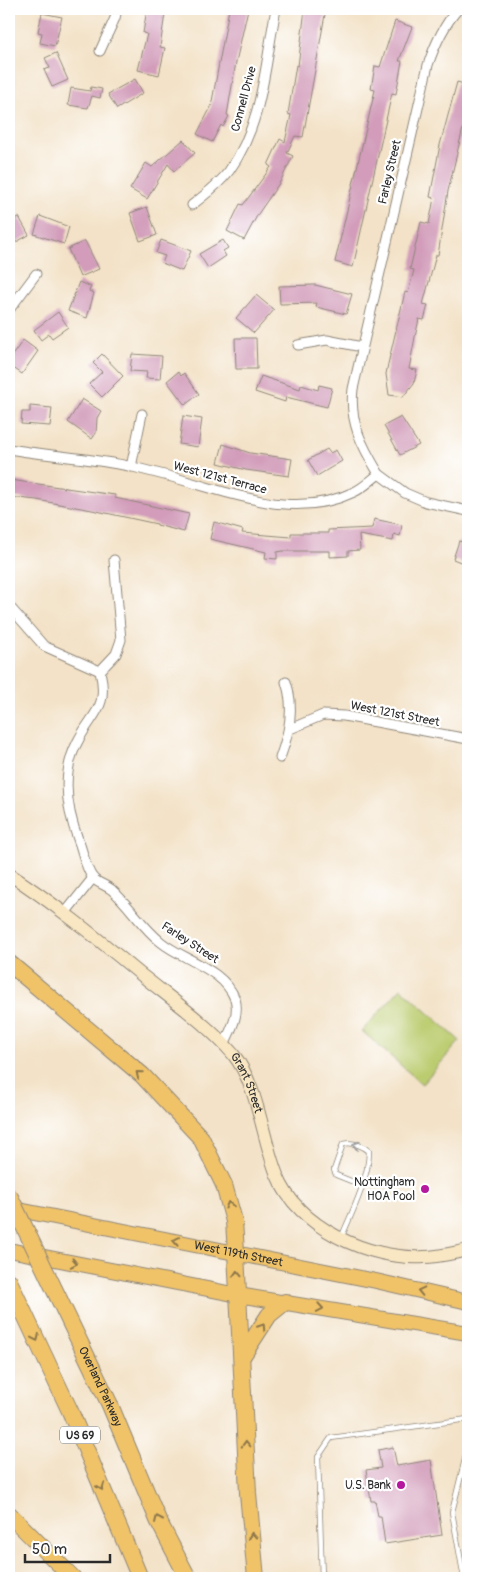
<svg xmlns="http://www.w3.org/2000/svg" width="477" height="1587" viewBox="0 0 477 1587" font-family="Pangolin,sans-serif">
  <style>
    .green { fill: #bbcc6f; stroke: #737c4d }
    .building { fill: #d29cba }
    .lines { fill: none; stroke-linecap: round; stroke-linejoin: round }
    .lane-casing { stroke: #8f8679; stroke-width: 6 }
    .street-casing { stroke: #8f8679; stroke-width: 11 }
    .secondary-casing { stroke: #8f8679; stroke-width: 14 }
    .primary-casing { stroke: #8f8679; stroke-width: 16 }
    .highway-casing { stroke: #8f8679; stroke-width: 18 }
    .lane { stroke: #fff; stroke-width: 4.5 }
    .street { stroke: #fff; stroke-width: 9 }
    .secondary { stroke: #f9e7c3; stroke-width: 12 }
    .primary { stroke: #f0c369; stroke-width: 14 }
    .highway { stroke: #f0c369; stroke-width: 16 }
    .highway-bridge-casing { stroke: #8f8679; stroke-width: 18; stroke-linecap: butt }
    .highway-bridge { stroke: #f0c369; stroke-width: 16 }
    .oneway { stroke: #8e774a }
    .oneway2 { stroke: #a0a0a0 }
    .poi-dot { fill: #b5179e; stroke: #fff; stroke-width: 2 }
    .labels { text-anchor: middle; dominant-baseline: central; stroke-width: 4.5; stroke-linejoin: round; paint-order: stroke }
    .shield { fill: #fff; stroke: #6b6b6b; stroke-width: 1 }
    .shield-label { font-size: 11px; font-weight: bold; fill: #2b2b2b }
    .street-label { font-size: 12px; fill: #2b2b2b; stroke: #fff }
    .poi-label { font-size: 12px; fill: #2b2b2b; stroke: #fff; text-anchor: end }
  </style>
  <rect width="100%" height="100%" fill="#fff"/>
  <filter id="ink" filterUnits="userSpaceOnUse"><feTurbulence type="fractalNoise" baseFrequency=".02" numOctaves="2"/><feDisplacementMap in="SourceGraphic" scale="10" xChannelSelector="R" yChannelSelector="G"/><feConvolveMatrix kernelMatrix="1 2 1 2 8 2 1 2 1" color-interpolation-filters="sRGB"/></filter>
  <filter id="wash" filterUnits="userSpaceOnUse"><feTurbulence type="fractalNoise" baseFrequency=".0096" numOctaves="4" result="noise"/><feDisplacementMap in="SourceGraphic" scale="20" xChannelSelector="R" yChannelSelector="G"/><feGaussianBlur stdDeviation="1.12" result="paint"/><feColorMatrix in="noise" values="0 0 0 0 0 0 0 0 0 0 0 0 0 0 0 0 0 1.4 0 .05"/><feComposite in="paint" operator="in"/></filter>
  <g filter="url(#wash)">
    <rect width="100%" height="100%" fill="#f3e2c7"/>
    <path class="green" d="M 401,988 L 460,1041 L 422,1084 L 362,1031 Z"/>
    <g id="blocks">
      <g class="building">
        <path d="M 147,9 L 159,9 L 159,13 L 165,14 L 160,47 L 165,48 L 159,75 L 138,70 L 147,34 L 143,33 Z"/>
        <path d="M 229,9 L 248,9 L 236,62 L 227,115 L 229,116 L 223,127 L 221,125 L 212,142 L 197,134 L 211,107 Z"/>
        <path d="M 305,9 L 326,9 L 303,137 L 295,136 L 287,153 L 293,156 L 280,182 L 258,214 L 244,240 L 227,231 L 240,204 L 243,205 L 271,167 L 268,165 L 280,139 L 285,142 L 291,115 L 288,114 L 296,65 L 298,66 Z"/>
        <path d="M 42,13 L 62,17 L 55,46 L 40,43 L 42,33 L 38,32 Z"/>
        <path d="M 395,21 L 412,27 L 399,61 L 402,61 L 396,94 L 392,93 L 353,267 L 335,262 L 375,90 L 371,89 L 375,66 L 380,67 Z"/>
        <path d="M 56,53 L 68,80 L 52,87 L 44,70 L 50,68 L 45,58 Z"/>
        <path d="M 135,79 L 143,93 L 117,109 L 108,94 Z"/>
        <path d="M 457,82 L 468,85 L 468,107 L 448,191 L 438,255 L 436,255 L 425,297 L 423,304 L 428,305 L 424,320 L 419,319 L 415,337 L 409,369 L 417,370 L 414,383 L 403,397 L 389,395 L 386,374 L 388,364 L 405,292 L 408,293 L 414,270 L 410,269 L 421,222 L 429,224 L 434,198 L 430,197 L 440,145 Z"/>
        <path d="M 91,87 L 102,89 L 100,98 L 92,96 L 88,108 L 68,105 L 71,88 L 90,91 Z"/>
        <path d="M 183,140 L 195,153 L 174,171 L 168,164 L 147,199 L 130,189 L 146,163 L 152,167 Z"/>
        <path d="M 147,207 L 157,235 L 140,241 L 130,213 Z"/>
        <path d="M 40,216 L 69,227 L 64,244 L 34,234 Z"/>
        <path d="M 19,217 L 29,235 L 9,246 L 9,222 Z"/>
        <path d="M 161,240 L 191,251 L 182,271 L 162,263 L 165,256 L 156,253 Z"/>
        <path d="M 223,240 L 228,248 L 223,251 L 226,256 L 208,268 L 199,254 Z"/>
        <path d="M 85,241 L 99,269 L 80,277 L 68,249 Z"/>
        <path d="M 79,282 L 91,287 L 89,291 L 94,293 L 87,318 L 68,311 Z"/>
        <path d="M 315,285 L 352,294 L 346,314 L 316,307 L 317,303 L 280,304 L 279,286 Z"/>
        <path d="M 256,295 L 274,310 L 254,333 L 236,318 Z"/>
        <path d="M 58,312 L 68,327 L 52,338 L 49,334 L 41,340 L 34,330 Z"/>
        <path d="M 235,338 L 256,338 L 257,369 L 236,369 Z"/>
        <path d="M 23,340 L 38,351 L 22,374 L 9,365 L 9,360 Z"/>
        <path d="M 102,354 L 123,376 L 102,397 L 89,384 L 102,372 L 93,363 Z"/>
        <path d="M 132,354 L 162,356 L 160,379 L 146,378 L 147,372 L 130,371 Z"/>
        <path d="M 178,372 L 181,376 L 184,373 L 199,394 L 185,405 L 167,381 Z"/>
        <path d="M 261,376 L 300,389 L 301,385 L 318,390 L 319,385 L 332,388 L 327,407 L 286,397 L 285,402 L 255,392 Z"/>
        <path d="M 82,399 L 101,411 L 97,418 L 96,433 L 92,439 L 68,422 Z"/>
        <path d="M 30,406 L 52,408 L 50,426 L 21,424 L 22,412 L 30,412 Z"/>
        <path d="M 183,416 L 202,419 L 198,447 L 179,444 Z"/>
        <path d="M 401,417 L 419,445 L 400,455 L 384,426 Z"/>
        <path d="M 223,444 L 250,453 L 292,459 L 289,476 L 246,470 L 218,463 Z"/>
        <path d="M 327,449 L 330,453 L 336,450 L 342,461 L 317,476 L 308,460 Z"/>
        <path d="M 10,480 L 115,495 L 115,498 L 189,514 L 184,532 L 157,525 L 157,524 L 92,510 L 37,500 L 9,497 Z"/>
        <path d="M 374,519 L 402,525 L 400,536 L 394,534 L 393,541 L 359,535 L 360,550 L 348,551 L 348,556 L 330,557 L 330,551 L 283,551 L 277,552 L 277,559 L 265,558 L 266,552 L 210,539 L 214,522 L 243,530 L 242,533 L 291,537 L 291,533 L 328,533 L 328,530 L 372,528 Z"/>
        <path d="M 459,541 L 468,544 L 468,565 L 453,559 Z"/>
        <path d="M 393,1447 L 397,1466 L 431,1460 L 442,1535 L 385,1544 L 381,1516 L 378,1516 L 375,1501 L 371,1501 L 366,1470 L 381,1468 L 378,1450 Z"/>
      </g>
    </g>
  </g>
  <g filter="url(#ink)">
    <use href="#blocks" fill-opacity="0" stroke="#8f8679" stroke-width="1"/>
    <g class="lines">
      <g class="lane-casing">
        <g id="lane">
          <path d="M 341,1238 C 352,1213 369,1178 369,1151 C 361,1145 352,1142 343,1144 L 334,1170 L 336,1175 L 361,1185"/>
          <path d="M 322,1578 L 318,1457 L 331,1438 L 468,1419"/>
          <path d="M 464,1578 L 452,1512 L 468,1447"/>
        </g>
      </g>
      <g class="street-casing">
        <g id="street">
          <path d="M 100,51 L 115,18 L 117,9"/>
          <path d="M 192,205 C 205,195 219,184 229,171 C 263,124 265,64 276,9"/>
          <path d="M 9,310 L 36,274"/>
          <path d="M 298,345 L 327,340 L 362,347"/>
          <path d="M 9,449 C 50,456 92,458 133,467 C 158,473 184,480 210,488 C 258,502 306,515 354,492 C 363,488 371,480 379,474 L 405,493 L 426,502 L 468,511"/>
          <path d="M 131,467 L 142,414"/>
          <path d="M 379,474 C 362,446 349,422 353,389 L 428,65 C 435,44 443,26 458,9"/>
          <path d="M 9,606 L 44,646 L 100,671"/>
          <path d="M 100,671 C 109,710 92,712 77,743 C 61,774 67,811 79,842 C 83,852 86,870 93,878 C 97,883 106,885 112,890 C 130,906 142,927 161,942 C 183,960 224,969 235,999 C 240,1015 230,1031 224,1045"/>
          <path d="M 100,671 L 116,654 L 121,640 L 114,560"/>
          <path d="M 290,729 L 323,715 L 344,716 L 468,739"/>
          <path d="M 280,758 C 289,733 295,708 286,682"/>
          <path d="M 65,913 L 93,878"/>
        </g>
      </g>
      <g class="secondary-casing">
        <g id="secondary">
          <path id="s1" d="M 9,874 C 57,905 100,941 144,977 C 174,1001 208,1025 233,1054 C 258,1085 262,1138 277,1175 C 298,1228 369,1260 424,1257 C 439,1257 453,1253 468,1250"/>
        </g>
      </g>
      <g class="primary-casing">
        <g id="primary">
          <path id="s2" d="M 9,1208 L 376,1281 L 468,1302"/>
          <path d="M 9,1250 L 238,1295 L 468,1333"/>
        </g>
      </g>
      <g class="highway-casing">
        <g id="highway">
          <path d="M 9,963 L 142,1075 L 201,1138 L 224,1185 L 234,1221 L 236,1253 L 248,1493 L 256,1578"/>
          <path d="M 9,1281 L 70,1411 L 140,1578"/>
          <path id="s3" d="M 58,1297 L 110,1405 L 158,1520 L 188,1578"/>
          <path d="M 243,1355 L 269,1315 L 285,1302"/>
          <path d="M 9,1514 L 73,1578"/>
        </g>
      </g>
      <use href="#lane" class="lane"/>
      <use href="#street" class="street"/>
      <use href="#secondary" class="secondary"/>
      <use href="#primary" class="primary"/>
      <use href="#highway" class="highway"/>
      <g class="highway-bridge-casing">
        <path id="highway-bridge" d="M 9,1195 L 58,1297"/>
      </g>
      <use href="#highway-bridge" class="highway-bridge"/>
    </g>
    <defs><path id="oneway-chevron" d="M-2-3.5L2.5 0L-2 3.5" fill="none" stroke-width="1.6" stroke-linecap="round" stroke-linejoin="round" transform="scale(1.25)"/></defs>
    <g class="oneway">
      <use href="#oneway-chevron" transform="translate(139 1074) rotate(-140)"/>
      <use href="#oneway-chevron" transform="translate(229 1205) rotate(-105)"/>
      <use href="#oneway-chevron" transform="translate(176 1241) rotate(-169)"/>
      <use href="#oneway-chevron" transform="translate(74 1263) rotate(11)"/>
      <use href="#oneway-chevron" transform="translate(237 1274) rotate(-93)"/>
      <use href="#oneway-chevron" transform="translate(421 1291) rotate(-167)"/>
      <use href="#oneway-chevron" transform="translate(320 1308) rotate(10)"/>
      <use href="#oneway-chevron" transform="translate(262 1327) rotate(-57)"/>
      <use href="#oneway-chevron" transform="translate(36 1338) rotate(65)"/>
      <use href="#oneway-chevron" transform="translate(246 1444) rotate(-92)"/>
      <use href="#oneway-chevron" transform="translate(101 1487) rotate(68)"/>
      <use href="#oneway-chevron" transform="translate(158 1519) rotate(-114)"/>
      <use href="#oneway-chevron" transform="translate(252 1536) rotate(-96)"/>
    </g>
    <use class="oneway2" href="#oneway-chevron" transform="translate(356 1145) rotate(-164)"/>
  </g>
  <g class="poi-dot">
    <circle cx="425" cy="1189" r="5"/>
    <circle cx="401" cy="1485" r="5"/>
  </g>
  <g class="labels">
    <rect class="shield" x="60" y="1426.5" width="40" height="17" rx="4"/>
    <g class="shield-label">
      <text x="80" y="1435">US 69</text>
    </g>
    <g class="street-label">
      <text transform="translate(244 99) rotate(-75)">Connell Drive</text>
      <text transform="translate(390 172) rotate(-77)">Farley Street</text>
      <text transform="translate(220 478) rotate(15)">West 121st Terrace</text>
      <text transform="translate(395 714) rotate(11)">West 121st Street</text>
      <text transform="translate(190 943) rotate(33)">Farley Street</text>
      <text stroke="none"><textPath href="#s1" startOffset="320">Grant Street</textPath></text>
      <text stroke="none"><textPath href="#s2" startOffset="234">West 119th Street</textPath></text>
      <text stroke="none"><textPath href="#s3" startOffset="99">Overland Parkway</textPath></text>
    </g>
    <g class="poi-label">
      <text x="415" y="1182">Nottingham<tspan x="415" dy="14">HOA Pool</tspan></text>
      <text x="391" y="1485">U.S. Bank</text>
    </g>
  </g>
  <rect width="477" height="1587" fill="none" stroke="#fff" stroke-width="30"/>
  <path d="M25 1554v8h85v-8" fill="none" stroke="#2b2b2b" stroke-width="2.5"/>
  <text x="32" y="1554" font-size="15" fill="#2b2b2b" stroke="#ffffff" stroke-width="4" paint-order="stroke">50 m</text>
</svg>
